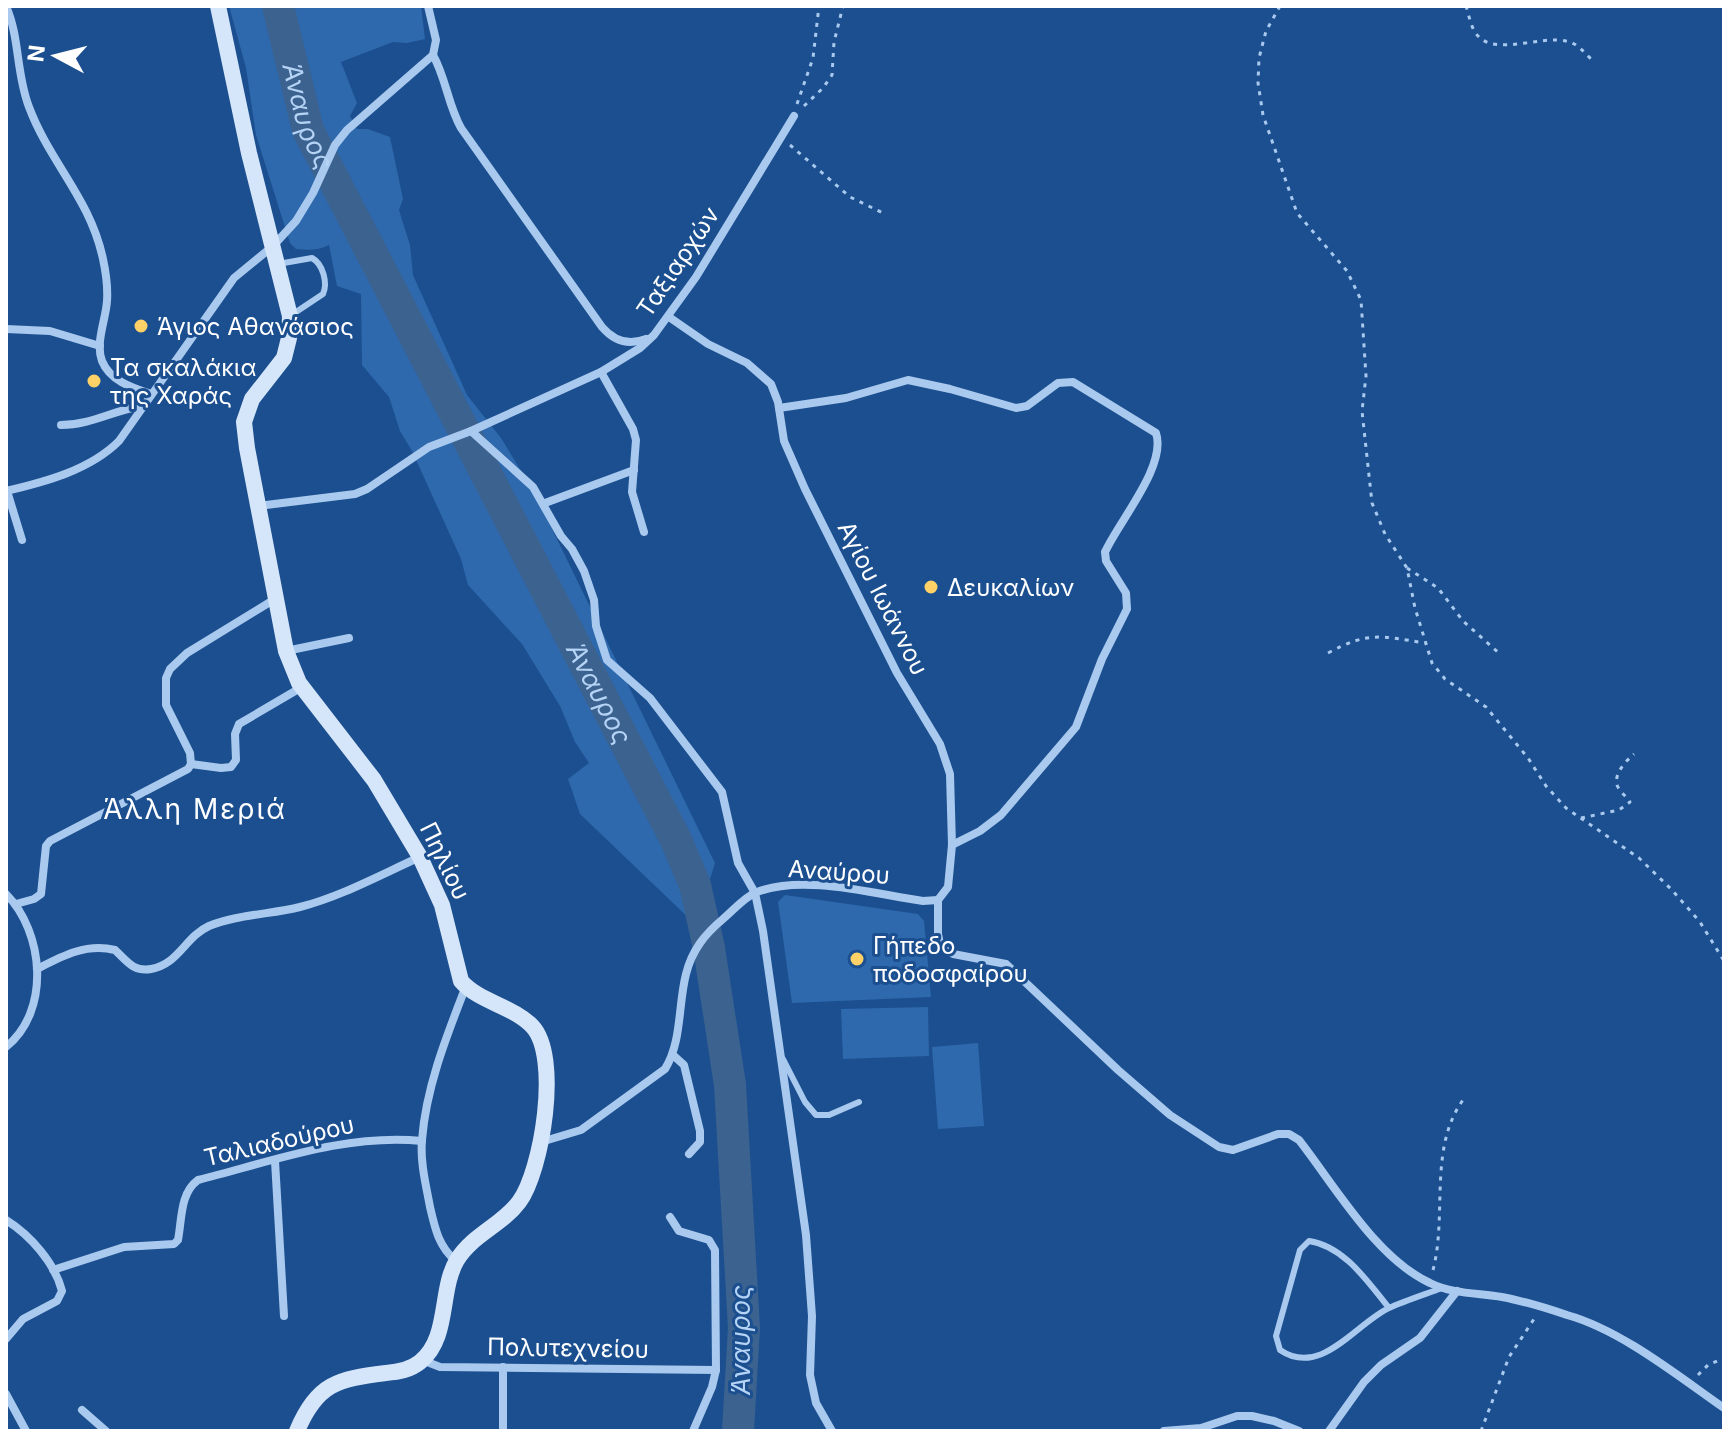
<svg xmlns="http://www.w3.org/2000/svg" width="1730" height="1437" viewBox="0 0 1730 1437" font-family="Inter,sans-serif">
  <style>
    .green { fill: #2e69ad }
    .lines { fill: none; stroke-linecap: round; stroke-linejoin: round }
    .river { stroke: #3c6290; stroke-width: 32 }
    .path { stroke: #a9c9ee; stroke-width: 3; stroke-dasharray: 4 6; stroke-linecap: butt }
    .service { stroke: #a9c9ee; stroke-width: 6 }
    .minor { stroke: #a9c9ee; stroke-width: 8 }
    .secondary { stroke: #d6e6fa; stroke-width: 16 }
    .poi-dot { fill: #ffd166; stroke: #1b4f8f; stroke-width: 3 }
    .labels { text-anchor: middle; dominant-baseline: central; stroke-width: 6; stroke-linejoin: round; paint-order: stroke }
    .street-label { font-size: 24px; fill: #fff; stroke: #1b4f8f }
    .poi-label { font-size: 24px; fill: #fff; stroke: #1b4f8f; text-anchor: start }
    .water-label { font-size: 26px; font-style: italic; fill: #b5d3f5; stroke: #1b4f8f }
    .quarter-label { font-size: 28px; letter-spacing: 2px; fill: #fff; stroke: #1b4f8f }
  </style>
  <rect width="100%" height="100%" fill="#1b4f8f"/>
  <g class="green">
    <path d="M 229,6 L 421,6 L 425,39 L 407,43 L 393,42 L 341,62 L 357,103 L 350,116 L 357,129 L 368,129 L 390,137 L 403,199 L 399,210 L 410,245 L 413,275 L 467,395 L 501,438 L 534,492 L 715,863 L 696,925 L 580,814 L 568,779 L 589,763 L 575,742 L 560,706 L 522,644 L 468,585 L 461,559 L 412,451 L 400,431 L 389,397 L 362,365 L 361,294 L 337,286 L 329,245 C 318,251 307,250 296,249 L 290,243 L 256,135 L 246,68 Z"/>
    <path d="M 785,895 L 918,914 L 924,921 L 931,997 L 792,1003 L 778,902 Z"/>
    <path d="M 928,1007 L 929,1056 L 843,1059 L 841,1009 Z"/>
    <path d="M 978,1043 L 984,1126 L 938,1129 L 932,1047 Z"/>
  </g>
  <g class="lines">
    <path class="river" id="s1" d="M 278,6 L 308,130 L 676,840 L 695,885 L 709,948 L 730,1085 L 744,1328 L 738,1431"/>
    <g class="path">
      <path d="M 1280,6 L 1266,31 L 1259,58 L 1258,83 L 1263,115 L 1297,213 L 1347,271 L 1361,300 L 1366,376 L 1362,411 L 1372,503 L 1385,534 L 1407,568 L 1415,608 L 1432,663 L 1445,679 L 1486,707 L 1528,758 L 1546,786 L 1566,808 L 1639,858 L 1671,889 L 1700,922 L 1724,961"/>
      <path d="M 1466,6 C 1469,15 1471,29 1478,36 C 1496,56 1542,35 1566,41 C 1577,43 1584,52 1592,60"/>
      <path d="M 797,104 L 813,58 L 819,6"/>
      <path d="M 804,106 L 823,88 L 832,75 L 834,42 L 843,6"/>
      <path d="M 790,145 L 850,197 L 883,213"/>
      <path d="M 1407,568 L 1438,588 L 1463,621 L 1500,654"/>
      <path d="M 1328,653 C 1369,631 1381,636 1425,643"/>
      <path d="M 1581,818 L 1619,810 L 1630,802 C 1627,797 1619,791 1617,785 C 1614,773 1626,761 1634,754"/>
      <path d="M 1433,1270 C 1448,1213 1427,1145 1466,1096"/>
      <path d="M 1698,1375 L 1708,1365 L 1724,1358"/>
      <path d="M 1481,1431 L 1509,1357 L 1536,1316"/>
    </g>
    <g class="service">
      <path d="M 278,264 L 312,258 C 323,264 328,283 323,294 L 293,314"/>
      <path d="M 783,1059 L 805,1102 L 816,1115 L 829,1115 L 859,1102"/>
      <path d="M 1389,1308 C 1368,1282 1344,1246 1309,1241 L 1300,1250 L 1276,1336 L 1280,1350 C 1321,1378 1355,1324 1389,1308 C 1404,1301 1426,1294 1442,1288"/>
    </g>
    <g class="minor">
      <path d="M 6,6 C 20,38 16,74 29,107 C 50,163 90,198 103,259 C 106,273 108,287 107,301 C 106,319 95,343 102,361 C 110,381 133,388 151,394"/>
      <path d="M 433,55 C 446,78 448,105 461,128 L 602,327 C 614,341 628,346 646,339"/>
      <path d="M 669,317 L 708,344 L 747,363 L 771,384 L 778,402 L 784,441 L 805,489 L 897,673 L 940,744 L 950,774 L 952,845 L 948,887 L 938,900 L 938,934 L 941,948 L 953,954 L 1006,964 L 1118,1070 L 1170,1115 L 1219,1147 L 1233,1150 L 1278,1134 L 1289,1134 L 1299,1140 C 1335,1186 1376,1258 1430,1283 C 1452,1294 1479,1293 1502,1297 C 1524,1301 1546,1308 1567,1315 C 1621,1330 1678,1376 1724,1408"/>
      <path d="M 6,329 L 50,331 L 100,346"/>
      <path d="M 601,372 L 633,429 L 636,440 L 632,492 L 644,532"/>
      <path d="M 779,408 L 846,398 L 908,380 L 950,389 L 1016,408 L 1027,406 L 1058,383 L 1073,382 L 1156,433 C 1167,466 1119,521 1105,552 L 1106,561 L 1126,593 L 1127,609 L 1102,659 L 1076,727 L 1001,815 L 980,831 L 952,845"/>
      <path d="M 61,425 C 91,425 114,410 142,406"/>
      <path d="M 471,431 L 601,372 L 640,348 L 654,335 L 696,277 L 794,116"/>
      <path d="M 6,491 C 45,482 90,470 119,441 L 234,278 L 273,246 L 296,221 L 313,193 L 335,145 L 347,130 L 433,55 L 436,40 L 428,6"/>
      <path d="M 7,491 L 22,540"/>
      <path d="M 545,503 L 634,470"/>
      <path d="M 258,506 L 355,494 L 367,489 L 429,447 L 471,431 L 533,487 L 561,536 L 572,549 L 584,571 L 594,600 L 596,626 L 607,660 L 650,698 L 722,792 L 738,863 L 755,893 L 763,931 L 806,1235 L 812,1316 L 810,1375 L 816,1403 L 832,1431"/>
      <path d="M 286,651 L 349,638"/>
      <path d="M 191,764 L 221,768 L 231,767 L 236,760 L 235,734 L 239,724 L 302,687"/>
      <path d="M 6,894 C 44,932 51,1011 6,1047"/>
      <path d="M 16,904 L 34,899 L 41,894 L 46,846 L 50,841 L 188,769 L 191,764 L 190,753 L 166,705 L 166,678 L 170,669 L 187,653 L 275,599"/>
      <path d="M 37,969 C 62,956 86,943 115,950 C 127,961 133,972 151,969 C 179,964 185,937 209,926 C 235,915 272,914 300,907 C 342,896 380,875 420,857"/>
      <path d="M 674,1056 L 684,1065 L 700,1131 L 700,1142 L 689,1154"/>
      <path d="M 541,1142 L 581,1130 L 665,1069 C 682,1042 678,1005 686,974 C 692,950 705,934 723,919 C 734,910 744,897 757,892 C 804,874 874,894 923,901 L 938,900"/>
      <path d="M 275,1161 L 284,1316"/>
      <path d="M 670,1217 L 679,1231 L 709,1240 L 715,1250 L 716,1370 L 712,1387 L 693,1431"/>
      <path d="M 6,1220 C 30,1235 55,1263 62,1291 L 57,1301 L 23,1319 L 6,1339"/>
      <path d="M 456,1261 C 439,1247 435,1229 430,1207 C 426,1185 420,1162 422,1140 C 426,1087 447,1035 466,986"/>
      <path d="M 53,1270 L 124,1247 L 174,1244 L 178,1240 C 182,1219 180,1193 198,1180 C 270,1162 347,1133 422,1141"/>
      <path d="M 422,1360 L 440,1367 L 716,1370"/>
      <path d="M 6,1394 L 26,1431"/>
      <path d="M 82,1410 L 106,1431"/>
      <path d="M 503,1431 L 503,1367"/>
      <path d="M 1164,1431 L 1201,1428 L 1237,1416 L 1252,1416 L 1274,1421 L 1299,1431"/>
      <path d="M 1329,1431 L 1364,1382 L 1381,1365 L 1420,1338 L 1457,1291"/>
    </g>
    <path class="secondary" d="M 218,6 L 249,153 L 290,316 L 289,338 L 284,358 L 252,399 L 244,422 L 247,448 L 286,651 L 299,683 L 374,780 L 420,857 L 442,905 L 461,981 C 479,1002 513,1006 532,1026 C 561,1056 542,1171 519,1202 C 502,1225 472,1235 457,1260 C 439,1290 450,1338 420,1362 C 410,1370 399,1372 386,1373 C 338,1379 317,1383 297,1431"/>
  </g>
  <g class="poi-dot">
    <circle cx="141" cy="326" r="8"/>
    <circle cx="94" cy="381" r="8"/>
    <circle cx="931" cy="587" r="8"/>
    <circle cx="857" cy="959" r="8"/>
  </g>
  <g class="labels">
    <g class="street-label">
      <text transform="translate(678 262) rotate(-56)">Ταξιαρχών</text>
      <text transform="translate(883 598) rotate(63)">Αγίου Ιωάννου</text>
      <text transform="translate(445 861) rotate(64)">Πηλίου</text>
      <text transform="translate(839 872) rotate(4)">Αναύρου</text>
      <text transform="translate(279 1141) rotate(-13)">Ταλιαδούρου</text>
      <text transform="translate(568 1348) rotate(1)">Πολυτεχνείου</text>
    </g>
    <g class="poi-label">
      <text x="157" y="326">Άγιος Αθανάσιος</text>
      <text x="110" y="367">Τα σκαλάκια<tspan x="110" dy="28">της Χαράς</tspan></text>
      <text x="947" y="587">Δευκαλίων</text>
      <text x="873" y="945">Γήπεδο<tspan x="873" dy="28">ποδοσφαίρου</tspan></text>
    </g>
    <g class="water-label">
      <text stroke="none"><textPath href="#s1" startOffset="114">Άναυρος</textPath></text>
      <text stroke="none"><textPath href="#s1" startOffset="762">Άναυρος</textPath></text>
      <text transform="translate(740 1340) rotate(-90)">Άναυρος</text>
    </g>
    <g class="quarter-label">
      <text x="195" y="809">Άλλη Μεριά</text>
    </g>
  </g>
  <rect width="1730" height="1437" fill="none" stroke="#ffffff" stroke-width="16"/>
  <g transform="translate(56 56) rotate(277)" stroke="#1b4f8f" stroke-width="6" paint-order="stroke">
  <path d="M0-6L14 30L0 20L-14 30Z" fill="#ffffff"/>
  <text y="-12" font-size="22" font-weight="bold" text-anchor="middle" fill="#ffffff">N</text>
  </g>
</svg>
